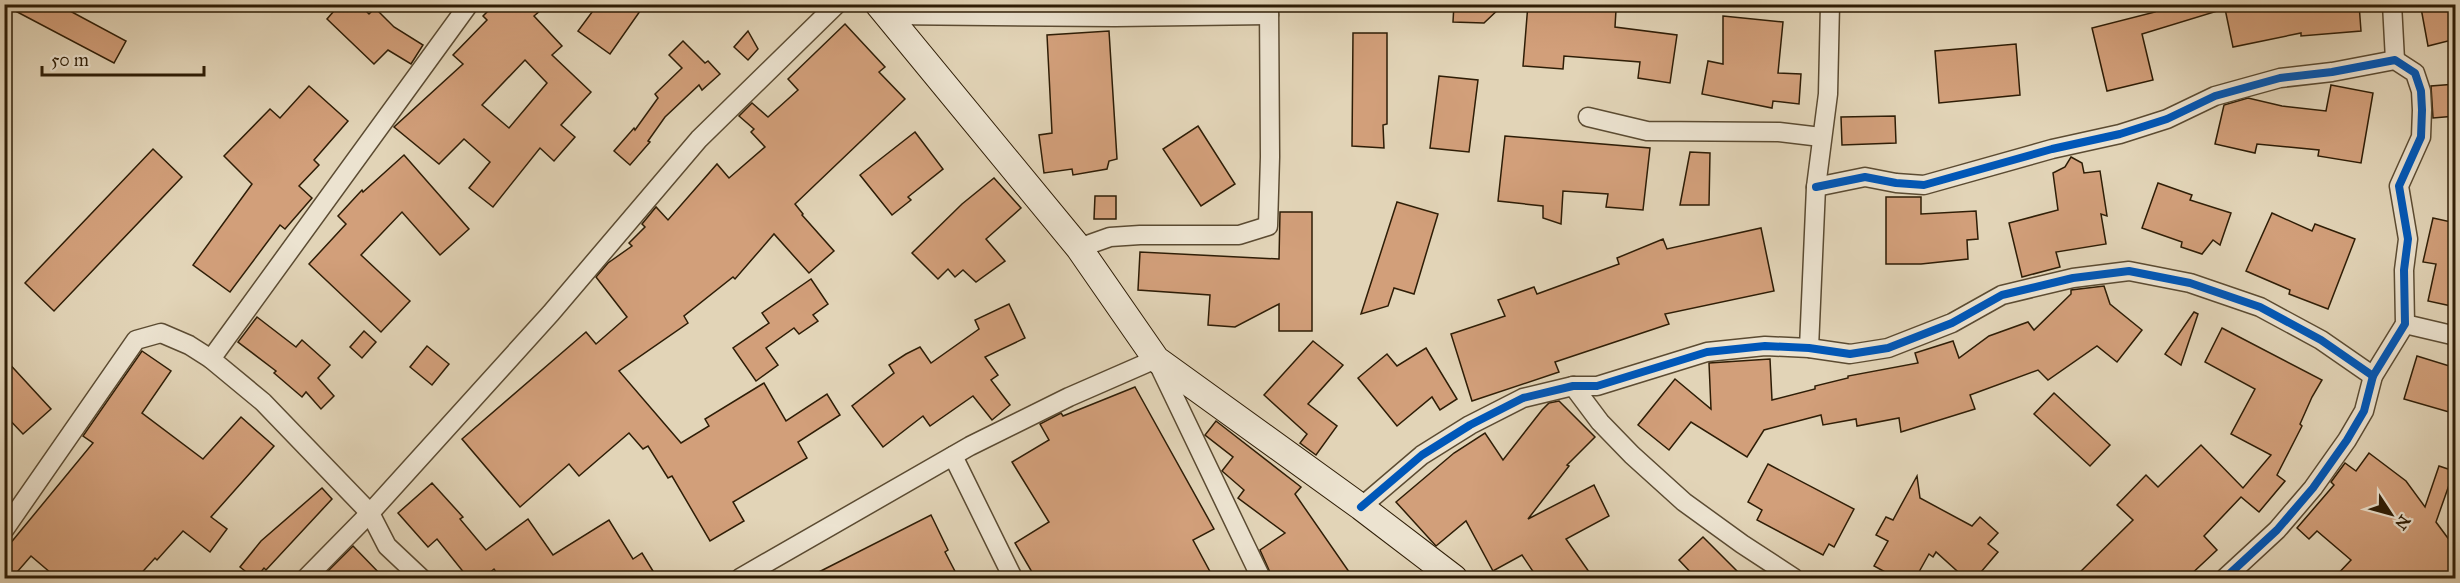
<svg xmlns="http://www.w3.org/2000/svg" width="2460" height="583" viewBox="0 0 2460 583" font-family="'IM FELL Great Primer',serif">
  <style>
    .building { fill: #d29f7a; stroke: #2e1d06; stroke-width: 1.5; fill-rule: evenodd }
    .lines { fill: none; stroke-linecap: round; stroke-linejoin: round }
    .street-casing { stroke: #5b4b32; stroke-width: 21 }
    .secondary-casing { stroke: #2e1d06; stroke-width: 28 }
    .street { stroke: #ece3d0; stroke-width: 18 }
    .secondary { stroke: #ece3d0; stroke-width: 26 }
    .cycleway-casing { stroke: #ece3d0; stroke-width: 11 }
    .cycleway { stroke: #0057b8; stroke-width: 8 }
  </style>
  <rect width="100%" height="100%" fill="#e2d4b7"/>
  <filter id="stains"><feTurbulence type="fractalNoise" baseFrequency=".00333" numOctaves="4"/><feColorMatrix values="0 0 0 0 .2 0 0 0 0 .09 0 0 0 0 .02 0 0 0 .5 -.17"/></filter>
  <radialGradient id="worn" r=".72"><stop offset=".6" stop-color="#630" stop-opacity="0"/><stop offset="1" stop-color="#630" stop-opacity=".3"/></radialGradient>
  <g class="building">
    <path d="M 57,4 L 126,41 L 114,63 L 4,5 Z"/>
    <path d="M 340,4 L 359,4 L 369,14 L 375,8 L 394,27 L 423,45 L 411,64 L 388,50 L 374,64 L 327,19 Z"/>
    <path d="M 495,4 L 548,4 L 534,16 L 562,46 L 552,55 L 591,92 L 561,125 L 575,137 L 554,161 L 540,148 L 493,207 L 469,188 L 490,162 L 464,139 L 439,164 L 394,127 L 463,64 L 453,55 L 487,20 L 483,16 ZM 525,60 L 547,83 L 509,128 L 482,105 Z"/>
    <path d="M 598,4 L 645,4 L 610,54 L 578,31 Z"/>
    <path d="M 1454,4 L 1504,4 L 1484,23 L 1453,22 Z"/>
    <path d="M 1528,4 L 1568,4 L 1568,6 L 1616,10 L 1615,27 L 1677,35 L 1670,83 L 1638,78 L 1640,62 L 1564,56 L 1563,69 L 1523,66 Z"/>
    <path d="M 2153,4 L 2224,4 L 2224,9 L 2142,34 L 2153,80 L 2107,91 L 2092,28 L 2155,12 Z"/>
    <path d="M 2224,4 L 2359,4 L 2361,31 L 2301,36 L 2301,33 L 2233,47 Z"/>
    <path d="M 2437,4 L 2456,4 L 2456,39 L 2428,46 L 2421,8 Z"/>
    <path d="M 1723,16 L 1783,22 L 1778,73 L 1801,74 L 1799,104 L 1773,101 L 1772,108 L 1702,94 L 1708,61 L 1723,64 Z"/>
    <path d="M 845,24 L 885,67 L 879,72 L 905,99 L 795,204 L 803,214 L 802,215 L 834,251 L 809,273 L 774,234 L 735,279 L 733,277 L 684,316 L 688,323 L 619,371 L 681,443 L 709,426 L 705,419 L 764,383 L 786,421 L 827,394 L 840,415 L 798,442 L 807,458 L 733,502 L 744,521 L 710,541 L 672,476 L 668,478 L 648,446 L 643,449 L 629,433 L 579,476 L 569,464 L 520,507 L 462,439 L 586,332 L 596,344 L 627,317 L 596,277 L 608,263 L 632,246 L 629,243 L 645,227 L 642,224 L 656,207 L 668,220 L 717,164 L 729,178 L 765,147 L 751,132 L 754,129 L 739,116 L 752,103 L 768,117 L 798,90 L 788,79 Z"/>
    <path d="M 748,31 L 758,49 L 748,60 L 734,47 Z"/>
    <path d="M 1109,31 L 1117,159 L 1109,161 L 1107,169 L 1073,175 L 1072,169 L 1044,173 L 1039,135 L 1052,133 L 1047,35 Z"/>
    <path d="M 1353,33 L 1387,33 L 1387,124 L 1383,125 L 1384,148 L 1352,146 Z"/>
    <path d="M 683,41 L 705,63 L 708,61 L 720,74 L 702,90 L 699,85 L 665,117 L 648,141 L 650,142 L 630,165 L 614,151 L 634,128 L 635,130 L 658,98 L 655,94 L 682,68 L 669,55 Z"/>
    <path d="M 2016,44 L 2020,95 L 1939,103 L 1935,51 Z"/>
    <path d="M 1439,76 L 1478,80 L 1469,152 L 1430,148 Z"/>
    <path d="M 2456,84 L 2456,116 L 2433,118 L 2431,86 Z"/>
    <path d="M 2331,85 L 2373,93 L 2361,163 L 2318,156 L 2319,150 L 2257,144 L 2255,153 L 2215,144 L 2224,105 L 2248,98 L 2282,106 L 2326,111 Z"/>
    <path d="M 309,86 L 348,121 L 314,160 L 319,165 L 299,186 L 312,198 L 285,229 L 280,225 L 230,292 L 193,265 L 252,184 L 224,156 L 270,109 L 280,118 Z"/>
    <path d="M 1895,116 L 1896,143 L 1842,145 L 1841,117 Z"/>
    <path d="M 1198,126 L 1235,184 L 1201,206 L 1163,149 Z"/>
    <path d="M 915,132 L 943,169 L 908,197 L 911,200 L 892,215 L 860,175 Z"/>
    <path d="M 1505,136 L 1650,148 L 1643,210 L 1606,207 L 1608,194 L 1563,191 L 1561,224 L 1543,218 L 1543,206 L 1498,201 Z"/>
    <path d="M 153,149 L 182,177 L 54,311 L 25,283 Z"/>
    <path d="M 1690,152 L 1710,153 L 1709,205 L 1680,205 Z"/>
    <path d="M 404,155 L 469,229 L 440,255 L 402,212 L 361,255 L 410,301 L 381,332 L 309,264 L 346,224 L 338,216 L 362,190 L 363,192 Z"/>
    <path d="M 2071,157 L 2082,163 L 2084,173 L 2100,171 L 2107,216 L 2101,214 L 2106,244 L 2056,252 L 2060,267 L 2022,277 L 2009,223 L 2058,210 L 2053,173 L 2065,167 Z"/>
    <path d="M 994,178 L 1021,208 L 986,239 L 1005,261 L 976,282 L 963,270 L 955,277 L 948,269 L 938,279 L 912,253 L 962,204 Z"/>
    <path d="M 2158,183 L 2192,195 L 2190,200 L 2231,213 L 2220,245 L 2213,240 L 2202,254 L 2181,247 L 2182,242 L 2142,228 Z"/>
    <path d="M 1095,196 L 1116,196 L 1116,219 L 1094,219 Z"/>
    <path d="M 1886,197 L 1921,197 L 1921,214 L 1976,211 L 1978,239 L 1967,240 L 1968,259 L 1921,264 L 1886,264 Z"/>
    <path d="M 1397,202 L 1438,214 L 1414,294 L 1394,288 L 1388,306 L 1361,314 Z"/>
    <path d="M 1280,212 L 1312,212 L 1312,331 L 1279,331 L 1279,304 L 1235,327 L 1208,325 L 1210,295 L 1138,290 L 1140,252 L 1279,259 Z"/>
    <path d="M 2272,213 L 2312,231 L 2315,224 L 2355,239 L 2328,309 L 2289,294 L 2290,290 L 2246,271 Z"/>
    <path d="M 2433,218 L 2456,223 L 2456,307 L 2428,301 L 2436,264 L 2423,262 Z"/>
    <path d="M 1761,228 L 1774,291 L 1665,314 L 1669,324 L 1555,362 L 1559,372 L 1472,401 L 1451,334 L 1505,316 L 1498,300 L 1534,287 L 1537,294 L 1619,264 L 1617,258 L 1663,239 L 1667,249 Z"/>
    <path d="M 811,279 L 828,304 L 813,315 L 818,321 L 799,334 L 794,328 L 766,348 L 778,365 L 756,381 L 733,348 L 769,323 L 762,313 Z"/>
    <path d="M 2104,286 L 2110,304 L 2142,330 L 2117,362 L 2097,346 L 2048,380 L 2038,370 L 1970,395 L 1975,409 L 1901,432 L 1899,418 L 1857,426 L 1856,419 L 1823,425 L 1821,415 L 1764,430 L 1747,457 L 1691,422 L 1669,450 L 1638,425 L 1675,379 L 1711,409 L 1709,363 L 1770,359 L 1772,400 L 1815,389 L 1815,386 L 1848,378 L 1848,376 L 1918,363 L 1915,353 L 1953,341 L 1959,358 L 1989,336 L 2028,322 L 2034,330 L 2071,294 L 2071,290 Z"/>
    <path d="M 1009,304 L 1025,338 L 985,357 L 998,375 L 991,380 L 1010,405 L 992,420 L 973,396 L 930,426 L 923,416 L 883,447 L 852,406 L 894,373 L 889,365 L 906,354 L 920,347 L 931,363 L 979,329 L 975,320 Z"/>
    <path d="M 2194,312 L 2198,314 L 2181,365 L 2165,354 Z"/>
    <path d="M 257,317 L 296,347 L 302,340 L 330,365 L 318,378 L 334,396 L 321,409 L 306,392 L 302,397 L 274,373 L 276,371 L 238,342 Z"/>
    <path d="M 2222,328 L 2322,380 L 2312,397 L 2300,424 L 2302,426 L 2277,475 L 2285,481 L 2259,512 L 2241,497 L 2204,536 L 2217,550 L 2186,579 L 2073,579 L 2133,520 L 2117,505 L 2146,475 L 2158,487 L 2201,445 L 2243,488 L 2271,455 L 2231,434 L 2255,389 L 2205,362 Z"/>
    <path d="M 364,331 L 376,342 L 362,358 L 350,347 Z"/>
    <path d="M 1313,341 L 1343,365 L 1308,404 L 1337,426 L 1316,455 L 1300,443 L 1307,434 L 1264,395 Z"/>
    <path d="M 427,346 L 449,364 L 432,385 L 410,367 Z"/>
    <path d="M 1426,348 L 1457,399 L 1440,410 L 1432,397 L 1397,426 L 1358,378 L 1387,354 L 1397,366 Z"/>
    <path d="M 142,351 L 171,371 L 142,413 L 203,459 L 241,417 L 274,446 L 211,517 L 227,529 L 210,552 L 183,531 L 157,560 L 155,558 L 136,579 L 58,579 L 31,556 L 11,579 L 4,579 L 4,551 L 93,443 L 83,436 Z"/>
    <path d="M 2417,356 L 2456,368 L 2456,414 L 2404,399 Z"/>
    <path d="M 4,358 L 51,409 L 23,434 L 4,414 Z"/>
    <path d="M 1135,387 L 1214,529 L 1193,540 L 1214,579 L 1036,579 L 1015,543 L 1049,522 L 1012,462 L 1049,440 L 1040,424 L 1061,413 L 1063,416 Z"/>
    <path d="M 2054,393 L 2110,445 L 2090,466 L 2034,414 Z"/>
    <path d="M 1559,401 L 1595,437 L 1567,465 L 1569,466 L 1528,519 L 1594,485 L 1609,516 L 1566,539 L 1594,579 L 1538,579 L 1522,555 L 1493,571 L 1466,521 L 1436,546 L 1396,502 L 1454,453 L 1485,433 L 1503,460 L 1542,410 L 1549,403 Z"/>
    <path d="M 1216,421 L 1301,487 L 1295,494 L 1354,579 L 1273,579 L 1260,550 L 1285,533 L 1238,498 L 1244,490 L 1222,471 L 1233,457 L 1205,435 Z"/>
    <path d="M 2369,453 L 2406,481 L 2425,507 L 2439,466 L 2454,471 L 2436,522 L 2456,549 L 2456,579 L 2333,579 L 2351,560 L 2317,531 L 2309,539 L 2297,528 L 2334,485 L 2331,482 L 2345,463 L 2356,471 Z"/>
    <path d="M 1768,464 L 1854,509 L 1834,547 L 1829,544 L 1823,555 L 1757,520 L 1762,510 L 1748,502 Z"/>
    <path d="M 1917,476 L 1920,498 L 1972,526 L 1980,517 L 1998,533 L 1988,544 L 1998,552 L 1975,579 L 1966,579 L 1936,552 L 1933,557 L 1929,554 L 1915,579 L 1898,579 L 1874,566 L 1888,541 L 1876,535 L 1886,517 L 1893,520 Z"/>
    <path d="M 432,483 L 463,517 L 460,519 L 486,550 L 528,519 L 553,555 L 609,520 L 633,559 L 642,553 L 653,571 L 641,579 L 501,579 L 494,569 L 482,579 L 469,579 L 437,539 L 428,547 L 398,513 Z"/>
    <path d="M 322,488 L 332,499 L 266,570 L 264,568 L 255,579 L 240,567 L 261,541 Z"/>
    <path d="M 931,515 L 948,550 L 945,552 L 959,579 L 805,579 Z"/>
    <path d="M 1703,537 L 1745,579 L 1697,579 L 1679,560 Z"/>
    <path d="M 353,546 L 385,579 L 331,579 L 326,573 Z"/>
  </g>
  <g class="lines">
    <g class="street-casing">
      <g id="street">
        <path d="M 2392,4 L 2395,60"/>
        <path d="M 887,15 L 1115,17 L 1269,15"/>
        <path d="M 1588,117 L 1647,131 L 1779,132 L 1821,137"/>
        <path d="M 1816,187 L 1865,177 L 1896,183 L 1924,185 L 2052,149 L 2120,134 L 2167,119 L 2215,96 L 2280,78 L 2332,72 L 2395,60 L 2415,73 L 2421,91 L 2422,110 L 2421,137 L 2399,186 L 2408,239 L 2404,270 L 2405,324 L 2373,376 L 2364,411 L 2347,440 L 2313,488 L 2277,530 L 2225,578"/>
        <path d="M 1079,248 L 1110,237 L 1140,235 L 1239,235 L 1268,226 L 1270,157 L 1269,4"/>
        <path d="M 2405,324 L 2456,336"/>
        <path d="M 1809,348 L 1816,187 L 1828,94 L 1830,4"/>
        <path d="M 1573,386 L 1600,422 L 1632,455 L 1684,502 L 1742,544 L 1794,578"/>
        <path d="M 953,456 L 1013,578"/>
        <path d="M 1361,507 L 1422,455 L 1470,425 L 1523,398 L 1573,386 L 1597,386 L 1707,352 L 1765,346 L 1809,348 L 1850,354 L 1888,348 L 1952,323 L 2002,295 L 2073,278 L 2129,271 L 2190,283 L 2260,307 L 2321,340 L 2373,376"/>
        <path d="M 4,530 L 136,340 L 161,333 L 189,345 L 211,359"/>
        <path d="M 306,578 L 370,513 L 551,313 L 699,139 L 837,4"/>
        <path d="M 421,578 L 387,546 L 370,513 L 263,402 L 211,359 L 469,4"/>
        <path d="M 740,578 L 970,446 L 1069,397 L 1156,359 L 1261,578"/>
      </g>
    </g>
    <g class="secondary-casing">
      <path id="secondary" d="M 878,4 L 1079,248 L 1156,359 L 1361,507 L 1454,578"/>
    </g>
    <use href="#street" class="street"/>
    <use href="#secondary" class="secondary"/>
    <g class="cycleway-casing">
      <g id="cycleway">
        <path d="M 1816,187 L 1865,177 L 1896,183 L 1924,185 L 2052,149 L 2120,134 L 2167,119 L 2215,96 L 2280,78 L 2332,72 L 2395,60 L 2415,73 L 2421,91 L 2422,110 L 2421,137 L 2399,186 L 2408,239 L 2404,270 L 2405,324 L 2373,376 L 2364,411 L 2347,440 L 2313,488 L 2277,530 L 2225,578"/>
        <path d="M 1361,507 L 1422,455 L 1470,425 L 1523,398 L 1573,386 L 1597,386 L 1707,352 L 1765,346 L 1809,348 L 1850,354 L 1888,348 L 1952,323 L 2002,295 L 2073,278 L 2129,271 L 2190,283 L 2260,307 L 2321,340 L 2373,376"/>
      </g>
    </g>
    <use href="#cycleway" class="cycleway"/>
  </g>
  <rect width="2460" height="583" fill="none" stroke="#e2d4b7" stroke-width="24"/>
  <rect x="6" y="6" width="2448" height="571" fill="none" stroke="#2e1d06" stroke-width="3"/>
  <rect x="12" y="12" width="2436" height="559" fill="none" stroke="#2e1d06" stroke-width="1.5"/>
  <g transform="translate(2391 514) rotate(126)" stroke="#ece3d0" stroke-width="4.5" paint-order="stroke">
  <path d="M0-4.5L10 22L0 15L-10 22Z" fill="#2e1d06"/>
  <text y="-9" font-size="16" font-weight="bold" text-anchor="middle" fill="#2e1d06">N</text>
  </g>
  <path d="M42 66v9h162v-9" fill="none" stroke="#2e1d06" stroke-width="3"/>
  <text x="51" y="66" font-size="18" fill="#2e1d06" stroke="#ece3d0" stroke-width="4.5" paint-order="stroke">50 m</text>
  <rect width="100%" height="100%" filter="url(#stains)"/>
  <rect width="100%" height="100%" fill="url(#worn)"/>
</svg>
